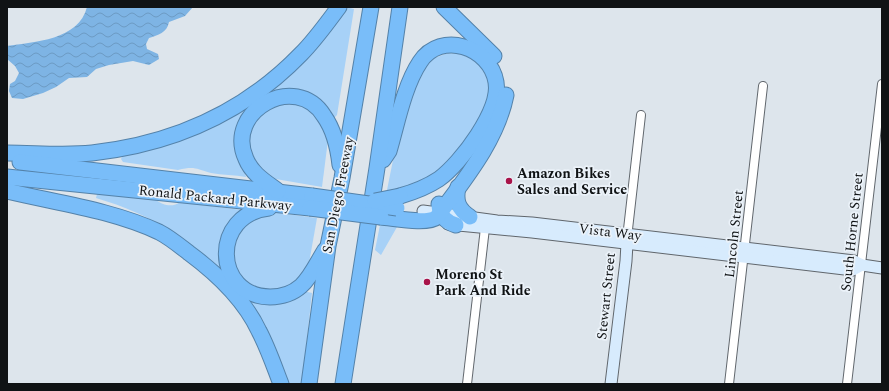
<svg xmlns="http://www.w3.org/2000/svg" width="889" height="391" viewBox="0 0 889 391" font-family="Spectral,serif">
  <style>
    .grass { fill: #a7d1f7 }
    .water { fill: url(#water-waves) }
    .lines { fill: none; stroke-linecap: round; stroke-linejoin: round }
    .street-casing { stroke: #60666c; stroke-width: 10 }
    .secondary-casing { stroke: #60666c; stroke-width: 13 }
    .highway-casing { stroke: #5482a9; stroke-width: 17 }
    .street { stroke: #fff; stroke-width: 8 }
    .secondary { stroke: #d7ebfd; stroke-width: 11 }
    .highway { stroke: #79bdf9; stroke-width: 15 }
    .highway-bridge-casing { stroke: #5482a9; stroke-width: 17; stroke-linecap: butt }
    .highway-bridge { stroke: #79bdf9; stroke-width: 15 }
    .poi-dot { fill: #a81349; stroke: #ebf2f9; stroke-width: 1.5 }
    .labels { text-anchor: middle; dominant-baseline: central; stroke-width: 3.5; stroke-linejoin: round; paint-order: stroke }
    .poi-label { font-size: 14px; font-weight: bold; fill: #101315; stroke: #ebf2f9; text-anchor: start }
    .street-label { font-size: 14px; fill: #101315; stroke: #ebf2f9 }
  </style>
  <defs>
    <pattern id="water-waves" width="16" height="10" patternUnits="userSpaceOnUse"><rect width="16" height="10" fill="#7eb4e4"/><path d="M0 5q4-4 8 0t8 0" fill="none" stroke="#6c9ac3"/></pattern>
  </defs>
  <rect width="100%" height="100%" fill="#dde5ec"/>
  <g class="grass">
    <path d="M 346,7 L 354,9 L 337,115 L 333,119 L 323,108 L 269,96 L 238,148 L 246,177 C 235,175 222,175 211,173 C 196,169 195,166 178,170 L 123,162 L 121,159 L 123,155 L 225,117 Z"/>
    <path d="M 448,53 C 463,54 473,56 482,69 C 487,77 491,86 489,95 C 486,114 465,144 452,158 C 439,173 419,183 400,188 L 392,226 L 397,227 L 381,255 L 375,250 L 395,150 L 420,73 L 432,59 Z"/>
    <path d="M 302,104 L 321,119 L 328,140 L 322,187 L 270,178 L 250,157 L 249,129 L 269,105 Z"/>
    <path d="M 97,194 L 156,200 C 162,205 173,208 180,202 L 242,210 L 225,268 L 220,270 C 205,258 190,245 174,234 C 151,217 123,206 96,198 Z"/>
    <path d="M 272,212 L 317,218 L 308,269 L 289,288 L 261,291 L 242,280 L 231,258 L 240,226 Z"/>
    <path d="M 303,291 L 312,293 L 302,384 L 287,384 L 246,302 L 250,298 Z"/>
  </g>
  <path class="water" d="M 87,7 L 193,7 L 185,16 L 169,22 C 167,33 158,35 149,38 L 146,44 L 147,49 L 158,54 L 159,59 L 149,65 L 133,61 L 109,65 L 96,69 L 87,77 L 69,78 L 56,87 L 43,93 L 23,99 L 12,98 L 9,91 L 10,84 L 15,81 L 19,73 L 15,66 L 7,59 L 7,46 C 34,42 79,40 87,7 Z"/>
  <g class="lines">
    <g class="street-casing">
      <g id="street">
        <path d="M 627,238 L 641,115"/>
        <path d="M 467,384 L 485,228"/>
        <path d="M 729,384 L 763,86"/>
        <path d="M 847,384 L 882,84"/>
      </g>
    </g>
    <g class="secondary-casing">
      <g id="secondary">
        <path d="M 423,211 L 497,221 L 532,223 L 854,261 L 862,265 L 882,268"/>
        <path d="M 448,224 L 532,232 L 853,270 L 862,265"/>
        <path d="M 611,384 L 626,261 L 627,243"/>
      </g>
    </g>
    <g class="highway-casing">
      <g id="highway">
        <path d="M 444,7 L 494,56"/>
        <path d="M 7,153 C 35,153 64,156 92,153 C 173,144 243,114 301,54 C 315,40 327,23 339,7"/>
        <path d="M 383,160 L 389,151 C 397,124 404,86 420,62 C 441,30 490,47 496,82 C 501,110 461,163 439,179 C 427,187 414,192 400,196"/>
        <path d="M 20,162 L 312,196"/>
        <path d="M 7,177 L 310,208"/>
        <path d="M 458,187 C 455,201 458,209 470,217"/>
        <path d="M 7,191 C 57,203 112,210 159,232 C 169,237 180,246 189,253 C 216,273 244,299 259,331 C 268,348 274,366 281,384"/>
        <path d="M 278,191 C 266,182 252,174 246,159 C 224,111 296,71 324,116 C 334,130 338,147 340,165"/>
        <path d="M 439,204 C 439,215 446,222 456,225"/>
        <path d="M 269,208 C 211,214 213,296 270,297 C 282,297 292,294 301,286 C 311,277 318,261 325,250"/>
        <path d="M 381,217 C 394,218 427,225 437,217 C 464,180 497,141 506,95"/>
        <path d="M 309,384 L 328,246 L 342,178 L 371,7"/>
        <path d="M 343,384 L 377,168 L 400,7"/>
      </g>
    </g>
    <use href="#street" class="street"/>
    <use href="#secondary" class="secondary"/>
    <use href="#highway" class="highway"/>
    <g class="highway-bridge-casing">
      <g id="highway-bridge">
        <path d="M 312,196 L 397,208"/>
        <path d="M 375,201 L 400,196"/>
        <path d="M 310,208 L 381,217"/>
      </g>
    </g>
    <use href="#highway-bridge" class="highway-bridge"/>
  </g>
  <g class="poi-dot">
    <circle cx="509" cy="181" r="4"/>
    <circle cx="427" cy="282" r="4"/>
  </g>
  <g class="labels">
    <g class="poi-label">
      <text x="517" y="173">Amazon Bikes<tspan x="517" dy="16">Sales and Service</tspan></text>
      <text x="435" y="274">Moreno St<tspan x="435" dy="16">Park And Ride</tspan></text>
    </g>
    <g class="street-label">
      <text transform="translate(338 195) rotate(-79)">San Diego Freeway</text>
      <text transform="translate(215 198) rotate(6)">Ronald Packard Parkway</text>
      <text transform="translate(610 232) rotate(7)">Vista Way</text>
      <text transform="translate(852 232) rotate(-84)">South Horne Street</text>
      <text transform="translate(734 234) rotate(-84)">Lincoln Street</text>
      <text transform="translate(606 296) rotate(-84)">Stewart Street</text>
    </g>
  </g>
  <rect width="889" height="391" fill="none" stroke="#101315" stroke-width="16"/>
</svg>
